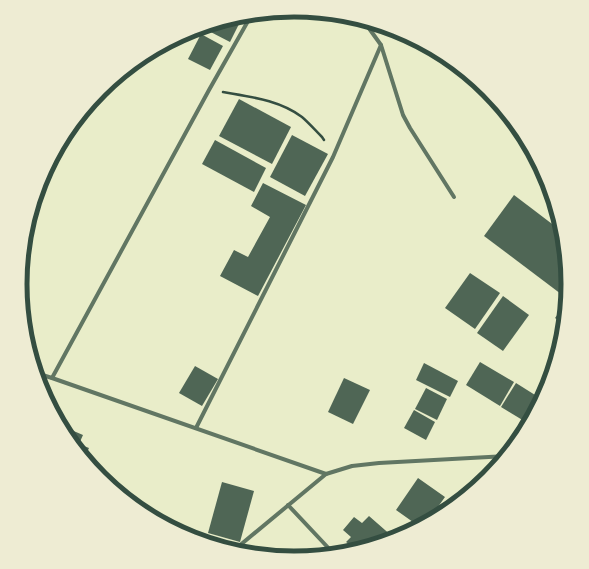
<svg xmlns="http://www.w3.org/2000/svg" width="589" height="569" viewBox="0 0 589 569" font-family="Lato,sans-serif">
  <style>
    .building { fill: #4f6655 }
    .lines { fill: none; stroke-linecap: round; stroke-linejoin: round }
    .path { stroke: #344e41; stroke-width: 2.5 }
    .minor { stroke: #617663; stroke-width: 4 }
    .rim { fill: none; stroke: #344e41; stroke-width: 5 }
  </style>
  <rect width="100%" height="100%" fill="#e9edc9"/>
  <g class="building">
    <path d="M 229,19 L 239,24 L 230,42 L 201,27 Z"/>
    <path d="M 201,34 L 223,46 L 210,70 L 188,59 Z"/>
    <path d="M 239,99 L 291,127 L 272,164 L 219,136 Z"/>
    <path d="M 292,135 L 328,154 L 305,196 L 270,177 Z"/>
    <path d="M 215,140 L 266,168 L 254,192 L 202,164 Z"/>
    <path d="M 263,183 L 306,205 L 258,296 L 220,276 L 234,250 L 248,257 L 270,217 L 251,206 Z"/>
    <path d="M 514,195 L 564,233 L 569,284 L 561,294 L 484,236 Z"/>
    <path d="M 470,273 L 500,293 L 475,329 L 445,308 Z"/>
    <path d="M 503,296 L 529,315 L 503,351 L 477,333 Z"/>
    <path d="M 567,302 L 565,325 L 555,318 Z"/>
    <path d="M 480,362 L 514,382 L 500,406 L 466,385 Z"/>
    <path d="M 424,363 L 458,381 L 450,397 L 416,380 Z"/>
    <path d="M 195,366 L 218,379 L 202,406 L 179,393 Z"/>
    <path d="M 344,378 L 370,390 L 353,424 L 328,412 Z"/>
    <path d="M 516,383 L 543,400 L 529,424 L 501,407 Z"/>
    <path d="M 426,388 L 447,399 L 437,420 L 415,409 Z"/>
    <path d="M 414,410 L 435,422 L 426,440 L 404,428 Z"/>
    <path d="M 62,426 L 83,435 L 79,444 L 89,448 L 84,459 L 66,437 L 61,427 Z"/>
    <path d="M 478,475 L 486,481 L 460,502 Z"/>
    <path d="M 418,478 L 445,497 L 435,511 L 442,516 L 420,527 L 396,510 Z"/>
    <path d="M 222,482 L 254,491 L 240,542 L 208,533 Z"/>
    <path d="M 369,516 L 393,537 L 389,541 L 347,554 L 346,553 L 352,546 L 346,542 L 351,537 L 343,530 L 354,517 L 362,523 Z"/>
  </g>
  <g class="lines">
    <path class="path" d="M 223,92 C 251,97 279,100 302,117 C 309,123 315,130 322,137 L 324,140"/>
    <g class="minor">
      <path d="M 363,20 L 381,45 L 403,115 L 410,128 L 454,197"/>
      <path d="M 36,373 L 52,378 L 326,474"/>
      <path d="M 52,378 L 209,90 L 252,14"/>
      <path d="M 196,428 L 333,157 L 381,45"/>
      <path d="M 288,505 L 335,555"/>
      <path d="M 233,551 L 326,474 L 352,466 L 379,463 L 507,456"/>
    </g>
  </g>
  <path d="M0 0H589V569H0ZM27 284a267 267 0 1 1 534 0a267 267 0 1 1-534 0Z" fill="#eeecd3" fill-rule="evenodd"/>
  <path class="rim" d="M27 284a267 267 0 1 1 534 0a267 267 0 1 1-534 0Z"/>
</svg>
